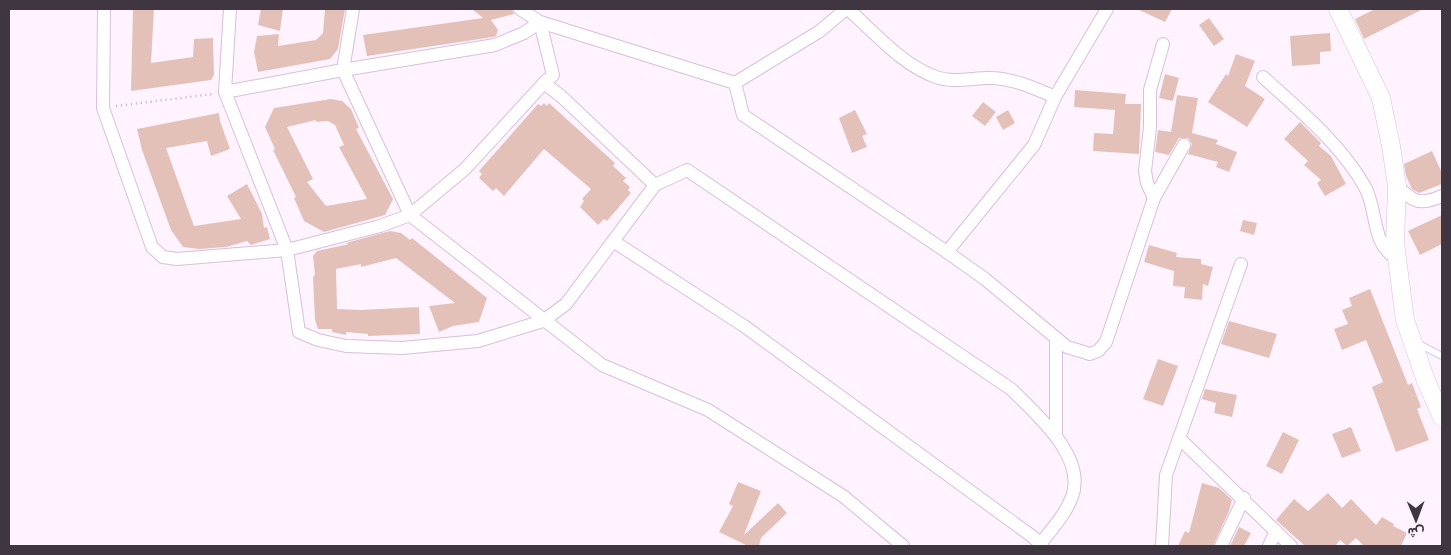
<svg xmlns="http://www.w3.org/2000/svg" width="1451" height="555" viewBox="0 0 1451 555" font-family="Figtree,Vazirmatn,sans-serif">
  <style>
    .building { fill: #e4c1b8; fill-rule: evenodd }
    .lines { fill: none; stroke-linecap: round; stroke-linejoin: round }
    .lane-casing { stroke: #d8bfdb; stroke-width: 8 }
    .street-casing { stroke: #d8bfdb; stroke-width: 14 }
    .secondary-casing { stroke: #d8bfdb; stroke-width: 19 }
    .path { stroke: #bbb1bc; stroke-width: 2.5; stroke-dasharray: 1 4; stroke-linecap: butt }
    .lane { stroke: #fff; stroke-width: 6 }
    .street { stroke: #fff; stroke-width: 12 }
    .secondary { stroke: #fff; stroke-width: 18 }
  </style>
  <rect width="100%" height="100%" fill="#fef3ff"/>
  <g class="building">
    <path d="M 133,9 L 154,9 L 151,63 L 193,57 L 194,39 L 213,38 L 214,75 L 211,80 L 131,91 Z"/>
    <path d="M 261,9 L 283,9 L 280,31 L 258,25 Z"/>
    <path d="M 325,9 L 345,9 L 338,49 L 330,59 L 258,72 L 254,52 L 257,36 L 279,34 L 278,46 L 316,40 L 323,33 Z"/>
    <path d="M 472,9 L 512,9 L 514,14 L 491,20 L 498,30 L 496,36 L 493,37 L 367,56 L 363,35 L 483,18 Z"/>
    <path d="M 1137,9 L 1172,9 L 1165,22 Z"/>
    <path d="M 1375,9 L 1423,9 L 1364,39 L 1355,19 Z"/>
    <path d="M 1209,18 L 1224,39 L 1214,46 L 1199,25 Z"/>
    <path d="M 1330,33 L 1331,51 L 1320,52 L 1320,64 L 1292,66 L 1290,36 Z"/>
    <path d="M 1236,54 L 1255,61 L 1245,86 L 1265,99 L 1247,127 L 1208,102 L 1226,74 L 1228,76 Z"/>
    <path d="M 1165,74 L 1179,78 L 1173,101 L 1159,98 Z"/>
    <path d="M 1075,90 L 1126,94 L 1125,104 L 1141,104 L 1139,154 L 1093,151 L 1094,133 L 1113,134 L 1115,110 L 1074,107 Z"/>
    <path d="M 1177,95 L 1198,98 L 1192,133 L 1218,140 L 1216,144 L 1237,152 L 1229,172 L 1216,167 L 1218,162 L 1188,154 L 1192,144 L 1188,138 L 1179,138 L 1169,155 L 1155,152 L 1158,130 L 1171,132 Z"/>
    <path d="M 331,99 L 342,101 L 351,109 L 359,128 L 356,129 L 393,199 L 385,215 L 324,232 L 304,221 L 294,198 L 296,197 L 273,150 L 275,149 L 265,127 L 274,108 ZM 316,120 L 316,122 L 328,121 L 335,125 L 344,145 L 339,147 L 367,199 L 326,206 L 307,182 L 313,179 L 287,127 Z"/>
    <path d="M 983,102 L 996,112 L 985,126 L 972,116 Z"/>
    <path d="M 544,103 L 547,106 L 549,103 L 615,163 L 613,166 L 626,178 L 623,181 L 630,187 L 628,190 L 631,193 L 607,221 L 604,219 L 598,225 L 580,207 L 584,201 L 582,199 L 591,189 L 544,149 L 504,196 L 496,188 L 493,191 L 479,178 L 482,174 L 479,171 L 538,104 L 541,106 Z"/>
    <path d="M 855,110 L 867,134 L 862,136 L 867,147 L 852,153 L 839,118 Z"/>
    <path d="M 1008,110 L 1015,123 L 1003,130 L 996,117 Z"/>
    <path d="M 219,113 L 220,121 L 230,149 L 211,156 L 207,141 L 166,148 L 194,226 L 241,219 L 227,196 L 247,184 L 262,214 L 264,228 L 267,227 L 270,239 L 251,245 L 247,241 L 226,247 L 199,249 L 183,247 L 171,230 L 142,150 L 137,129 Z"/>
    <path d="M 1300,122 L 1321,143 L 1319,146 L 1331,156 L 1346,184 L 1325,196 L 1317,183 L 1321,180 L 1304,165 L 1308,161 L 1284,139 Z"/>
    <path d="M 1432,151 L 1442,173 L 1442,184 L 1419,193 L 1412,189 L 1406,176 L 1404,164 Z"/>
    <path d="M 1442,215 L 1442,244 L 1420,255 L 1408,231 Z"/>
    <path d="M 1243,220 L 1257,223 L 1254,235 L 1240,231 Z"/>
    <path d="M 390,231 L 401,233 L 410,240 L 412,238 L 487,298 L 479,322 L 453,326 L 439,332 L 429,306 L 455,303 L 396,258 L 361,267 L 361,264 L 336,269 L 337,309 L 361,310 L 419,307 L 420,334 L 368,336 L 368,334 L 346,332 L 346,335 L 332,332 L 332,329 L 318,329 L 315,320 L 313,277 L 315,275 L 313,256 L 317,251 L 349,244 L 346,243 Z"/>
    <path d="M 1149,245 L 1177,253 L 1176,257 L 1201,259 L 1201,264 L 1213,267 L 1208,286 L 1203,284 L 1202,300 L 1184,298 L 1185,287 L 1173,286 L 1174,271 L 1144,262 Z"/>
    <path d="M 1370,289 L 1408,385 L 1412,383 L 1421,407 L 1417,409 L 1429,440 L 1396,452 L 1372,387 L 1383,382 L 1366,340 L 1342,350 L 1334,329 L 1348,324 L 1342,310 L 1352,306 L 1349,298 Z"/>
    <path d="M 1229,321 L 1277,334 L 1269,358 L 1221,344 Z"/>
    <path d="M 1158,359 L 1178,366 L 1163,406 L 1143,399 Z"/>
    <path d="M 1205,389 L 1237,395 L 1232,417 L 1214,413 L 1216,403 L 1202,399 Z"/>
    <path d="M 1351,427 L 1361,451 L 1342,458 L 1332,434 Z"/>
    <path d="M 1283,432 L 1299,440 L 1282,474 L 1266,466 Z"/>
    <path d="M 738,482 L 761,491 L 744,535 L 778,503 L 787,513 L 761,538 L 759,546 L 748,546 L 719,532 L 733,506 L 729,504 Z"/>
    <path d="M 1202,483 L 1219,488 L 1232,500 L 1229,511 L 1213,546 L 1178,546 L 1185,531 L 1189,533 Z"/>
    <path d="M 1328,493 L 1342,508 L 1351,499 L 1376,525 L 1382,517 L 1394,524 L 1393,526 L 1407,533 L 1401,546 L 1364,546 L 1356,538 L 1347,546 L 1340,540 L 1335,546 L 1305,546 L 1276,520 L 1294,499 L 1308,511 Z"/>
    <path d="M 1239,527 L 1251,533 L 1244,546 L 1230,546 Z"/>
  </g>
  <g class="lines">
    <g class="lane-casing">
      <path id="lane" d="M 1417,343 L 1442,356"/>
    </g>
    <g class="street-casing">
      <g id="street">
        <path d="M 104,9 L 103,108 L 152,247 L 163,257 L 177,259 L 287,250 L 299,332 L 318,340 L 346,346 L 402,348 L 478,341 L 543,321 L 566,304 L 655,185 L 687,170 L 1011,389 C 1036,414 1087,457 1072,497 C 1065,515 1052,529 1040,544"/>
        <path d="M 230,9 L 225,92 L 287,250 L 380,226 L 410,215 L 465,169 L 544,83"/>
        <path d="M 520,9 L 540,22 L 735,83 L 743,115 L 947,252 L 985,279 L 1067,347 L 1090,354 L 1098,351 L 1106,342 L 1154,198 L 1184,145"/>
        <path d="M 848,9 C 874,32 902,65 936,77 C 952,83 972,78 989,78 C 1013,78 1034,88 1055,97"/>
        <path d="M 1263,77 C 1299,110 1341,144 1365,187 C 1378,211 1371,244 1396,258"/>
        <path d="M 735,83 L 820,31 L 846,9"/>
        <path d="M 225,92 L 343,70 L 353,9"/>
        <path d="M 655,185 L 562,97 L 544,83 L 553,75 L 540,22 L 524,33 L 495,45 L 343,70 L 410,215 L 602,365 L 708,410 L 843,496 L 903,546"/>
        <path d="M 1397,186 C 1414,202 1419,206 1442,196"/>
        <path d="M 1154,198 L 1147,183 L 1145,171 L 1150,127 L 1150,90 L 1163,44"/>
        <path d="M 613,241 L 744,326 L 1033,537 L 1042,546"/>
        <path d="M 947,252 L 1034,145 L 1055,97 L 1107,9"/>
        <path d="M 1056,434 L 1056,339"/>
        <path d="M 1179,438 L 1291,546"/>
        <path d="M 1162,546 L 1166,475 L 1241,264"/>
        <path d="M 1221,546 L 1244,498"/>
        <path d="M 1269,546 L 1276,531"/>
      </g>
    </g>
    <g class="secondary-casing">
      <path id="secondary" d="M 1338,9 L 1381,98 L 1391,146 L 1397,186 L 1395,243 L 1405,320 L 1426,381 L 1442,417"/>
    </g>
    <path class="path" d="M 116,106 L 213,94"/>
    <use href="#lane" class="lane"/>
    <use href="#street" class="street"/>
    <use href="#secondary" class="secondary"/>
  </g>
  <rect width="1451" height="555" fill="none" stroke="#403641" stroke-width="20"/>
  <g transform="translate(1416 520) rotate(179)" stroke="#fef3ff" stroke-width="4" paint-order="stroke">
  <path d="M0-4L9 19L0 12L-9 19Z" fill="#403641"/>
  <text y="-8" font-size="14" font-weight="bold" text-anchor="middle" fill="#403641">ش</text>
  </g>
</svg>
